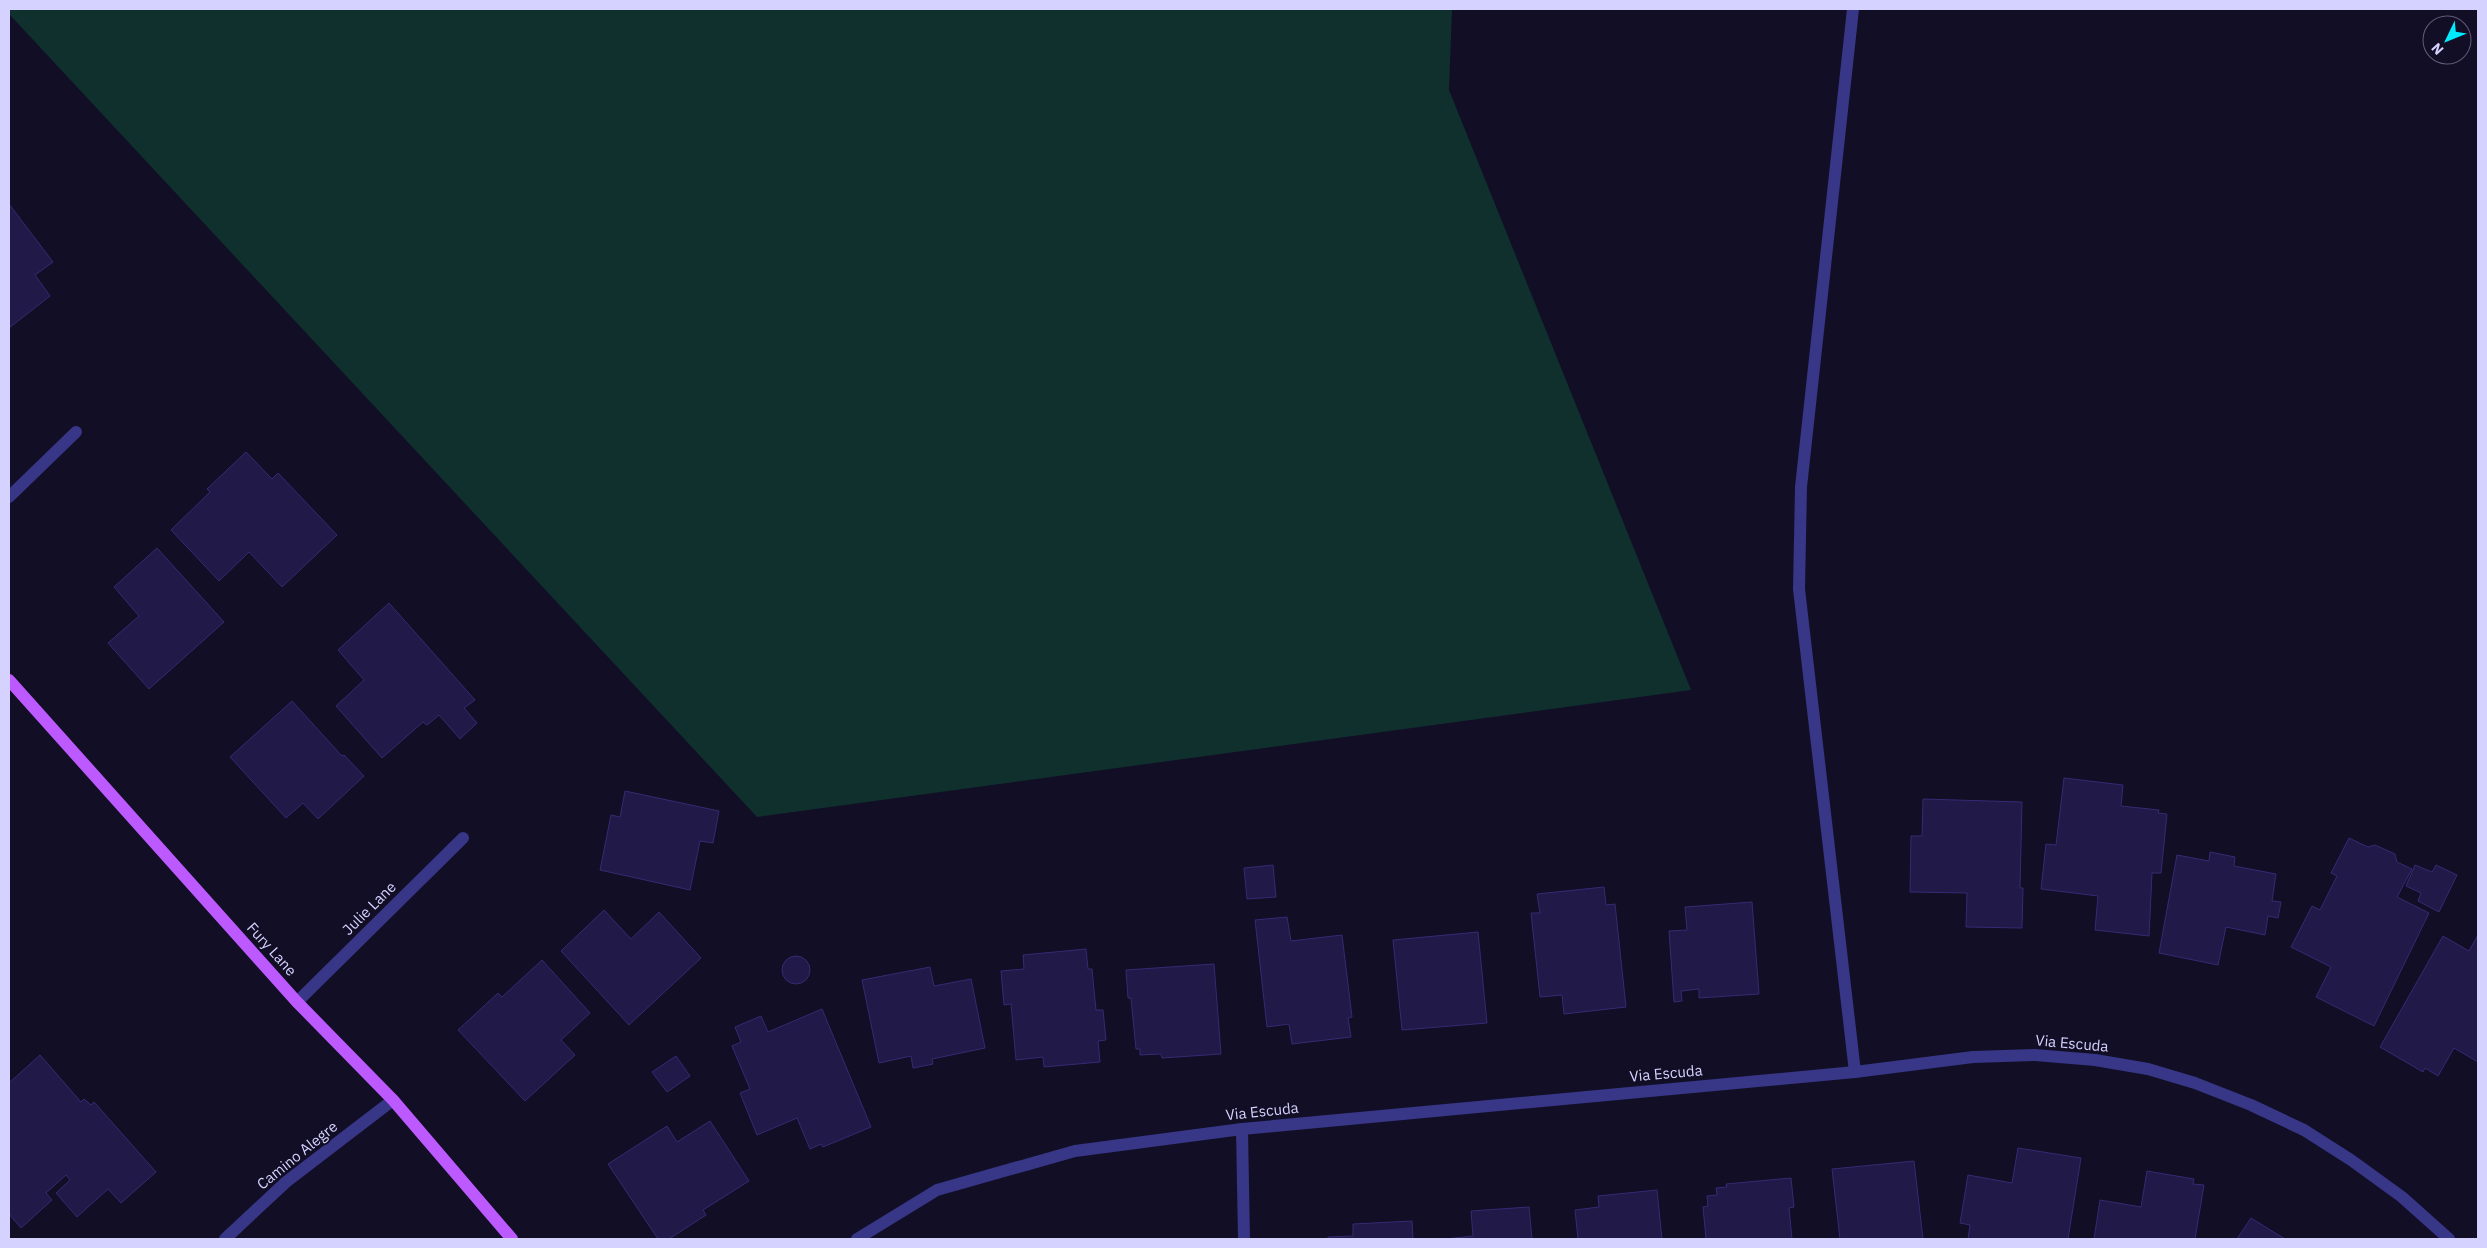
<svg xmlns="http://www.w3.org/2000/svg" width="2487" height="1248" viewBox="0 0 2487 1248" font-family="'IBM Plex Sans',sans-serif">
  <style>
    .green { fill: #10302e }
    .building { fill: #211947; stroke: #362a74 }
    .lines { fill: none; stroke-linecap: round; stroke-linejoin: round }
    .minor { stroke: #373687; stroke-width: 12 }
    .major { stroke: #bc59ff; stroke-width: 12 }
    .labels { text-anchor: middle; dominant-baseline: central; stroke-width: 4; stroke-linejoin: round; paint-order: stroke }
    .street-label { font-size: 15px; fill: #d6d2ff; stroke: #110e25 }
  </style>
  <rect width="100%" height="100%" fill="#110e25"/>
  <path class="green" d="M 9,9 L 1452,9 L 1449,90 L 1691,690 L 757,817 L 9,14 Z"/>
  <g class="building">
    <path d="M 9,204 L 53,262 L 35,275 L 50,296 L 9,328 Z"/>
    <path d="M 246,452 L 272,479 L 278,473 L 337,535 L 282,587 L 249,552 L 219,581 L 171,530 L 210,492 L 207,489 Z"/>
    <path d="M 157,548 L 224,622 L 149,689 L 108,643 L 139,616 L 114,587 Z"/>
    <path d="M 389,603 L 475,700 L 464,708 L 477,723 L 460,739 L 439,715 L 427,725 L 423,722 L 382,758 L 336,706 L 364,680 L 338,650 Z"/>
    <path d="M 292,701 L 342,756 L 344,755 L 364,776 L 318,819 L 303,803 L 286,818 L 230,757 Z"/>
    <path d="M 2064,778 L 2123,785 L 2121,806 L 2159,810 L 2158,813 L 2167,814 L 2161,873 L 2152,873 L 2149,936 L 2095,930 L 2098,896 L 2041,889 L 2046,844 L 2056,845 Z"/>
    <path d="M 625,791 L 719,811 L 713,843 L 700,841 L 690,890 L 600,870 L 611,815 L 620,817 Z"/>
    <path d="M 1923,799 L 2022,802 L 2020,888 L 2023,888 L 2022,928 L 1966,927 L 1967,893 L 1910,892 L 1911,836 L 1922,836 Z"/>
    <path d="M 2349,838 L 2368,847 L 2375,845 L 2395,854 L 2397,862 L 2412,869 L 2397,897 L 2429,913 L 2374,1026 L 2316,997 L 2331,967 L 2291,947 L 2312,906 L 2320,910 L 2337,876 L 2331,873 Z"/>
    <path d="M 2210,852 L 2235,857 L 2234,866 L 2276,874 L 2272,901 L 2281,902 L 2278,918 L 2268,916 L 2265,935 L 2226,927 L 2218,965 L 2159,953 L 2177,855 L 2209,861 Z"/>
    <path d="M 1273,865 L 1276,897 L 1247,899 L 1244,868 Z"/>
    <path d="M 2415,865 L 2432,872 L 2436,865 L 2457,875 L 2439,912 L 2418,901 L 2421,893 L 2406,886 Z"/>
    <path d="M 1604,887 L 1606,905 L 1615,904 L 1626,1007 L 1564,1014 L 1562,995 L 1540,997 L 1531,913 L 1540,913 L 1537,894 Z"/>
    <path d="M 1752,902 L 1759,994 L 1699,998 L 1699,989 L 1681,991 L 1682,1001 L 1674,1002 L 1669,931 L 1687,930 L 1685,907 Z"/>
    <path d="M 604,910 L 631,939 L 659,912 L 701,958 L 629,1025 L 561,951 Z"/>
    <path d="M 1287,917 L 1291,941 L 1342,935 L 1352,1017 L 1348,1018 L 1351,1037 L 1292,1044 L 1289,1024 L 1267,1027 L 1255,920 Z"/>
    <path d="M 1478,932 L 1487,1023 L 1402,1030 L 1393,940 Z"/>
    <path d="M 2478,935 L 2478,1062 L 2454,1048 L 2438,1076 L 2425,1068 L 2423,1072 L 2380,1047 L 2443,936 L 2469,951 Z"/>
    <path d="M 1086,949 L 1088,969 L 1092,969 L 1096,1010 L 1103,1010 L 1106,1040 L 1098,1041 L 1100,1062 L 1044,1067 L 1043,1057 L 1016,1060 L 1011,1004 L 1004,1005 L 1001,971 L 1024,969 L 1023,955 Z"/>
    <circle cx="796" cy="970" r="14"/>
    <path d="M 542,960 L 590,1013 L 561,1040 L 575,1055 L 525,1101 L 458,1030 L 498,993 L 502,997 Z"/>
    <path d="M 1214,964 L 1221,1054 L 1162,1058 L 1161,1054 L 1140,1055 L 1140,1049 L 1136,1049 L 1131,998 L 1128,998 L 1126,970 Z"/>
    <path d="M 930,967 L 934,986 L 971,979 L 985,1048 L 932,1059 L 933,1064 L 913,1068 L 911,1056 L 879,1063 L 862,980 Z"/>
    <path d="M 822,1009 L 871,1127 L 823,1147 L 821,1144 L 810,1149 L 797,1118 L 757,1135 L 740,1093 L 750,1089 L 732,1046 L 741,1042 L 735,1027 L 761,1016 L 768,1032 Z"/>
    <path d="M 40,1055 L 81,1102 L 84,1099 L 91,1105 L 94,1102 L 156,1172 L 121,1203 L 108,1189 L 77,1217 L 56,1193 L 70,1180 L 66,1175 L 46,1193 L 52,1200 L 21,1228 L 9,1214 L 9,1083 Z"/>
    <path d="M 676,1056 L 690,1076 L 667,1092 L 652,1072 Z"/>
    <path d="M 710,1121 L 749,1181 L 703,1210 L 706,1215 L 669,1239 L 658,1239 L 608,1164 L 667,1126 L 677,1142 Z"/>
    <path d="M 2018,1148 L 2081,1158 L 2068,1239 L 1968,1239 L 1970,1225 L 1960,1223 L 1968,1175 L 2012,1183 Z"/>
    <path d="M 1914,1161 L 1923,1239 L 1840,1239 L 1832,1169 Z"/>
    <path d="M 2147,1171 L 2194,1179 L 2193,1184 L 2204,1185 L 2195,1239 L 2094,1239 L 2100,1200 L 2141,1207 Z"/>
    <path d="M 1791,1178 L 1794,1207 L 1789,1208 L 1792,1239 L 1706,1239 L 1703,1207 L 1708,1206 L 1707,1196 L 1717,1195 L 1716,1188 L 1727,1187 L 1726,1184 Z"/>
    <path d="M 1657,1190 L 1662,1239 L 1578,1239 L 1575,1210 L 1599,1207 L 1598,1196 Z"/>
    <path d="M 1529,1207 L 1532,1239 L 1446,1239 L 1473,1236 L 1471,1211 Z"/>
    <path d="M 2251,1218 L 2285,1239 L 2237,1239 Z"/>
    <path d="M 1412,1221 L 1413,1239 L 1328,1239 L 1328,1237 L 1353,1236 L 1353,1224 Z"/>
  </g>
  <g class="lines">
    <g class="minor">
      <path d="M 1853,9 L 1801,487 L 1799,589 L 1855,1072"/>
      <path d="M 9,497 L 76,432"/>
      <path d="M 297,1002 L 463,838"/>
      <path d="M 1242,1129 L 1244,1239"/>
      <path d="M 225,1239 L 286,1182 L 393,1100"/>
      <path d="M 857,1239 L 937,1190 L 1075,1151 L 1242,1129 L 1855,1072 L 1973,1057 L 2035,1055 L 2095,1060 L 2148,1069 L 2195,1083 L 2251,1105 L 2304,1130 L 2351,1160 L 2402,1197 L 2449,1239"/>
    </g>
    <path class="major" d="M 9,680 L 297,1002 L 393,1100 L 512,1239"/>
  </g>
  <g class="labels">
    <g class="street-label">
      <text transform="translate(369 908) rotate(-45)">Julie Lane</text>
      <text transform="translate(272 949) rotate(48)">Fury Lane</text>
      <text transform="translate(2072 1043) rotate(5)">Via Escuda</text>
      <text transform="translate(1666 1073) rotate(-5)">Via Escuda</text>
      <text transform="translate(1262 1111) rotate(-6)">Via Escuda</text>
      <text transform="translate(297 1155) rotate(-39)">Camino Alegre</text>
    </g>
  </g>
  <rect width="2487" height="1248" fill="none" stroke="#d6d2ff" stroke-width="20"/>
  <g transform="translate(2447 40) rotate(227)"><circle r="24" fill="#110e25" stroke="#605c7c"/>
  <path d="M0-4L9 19L0 12L-9 19Z" fill="#00ebfd"/>
  <text y="-8" font-size="14" font-weight="bold" text-anchor="middle" fill="#d6d2ff">N</text>
  </g>
</svg>
